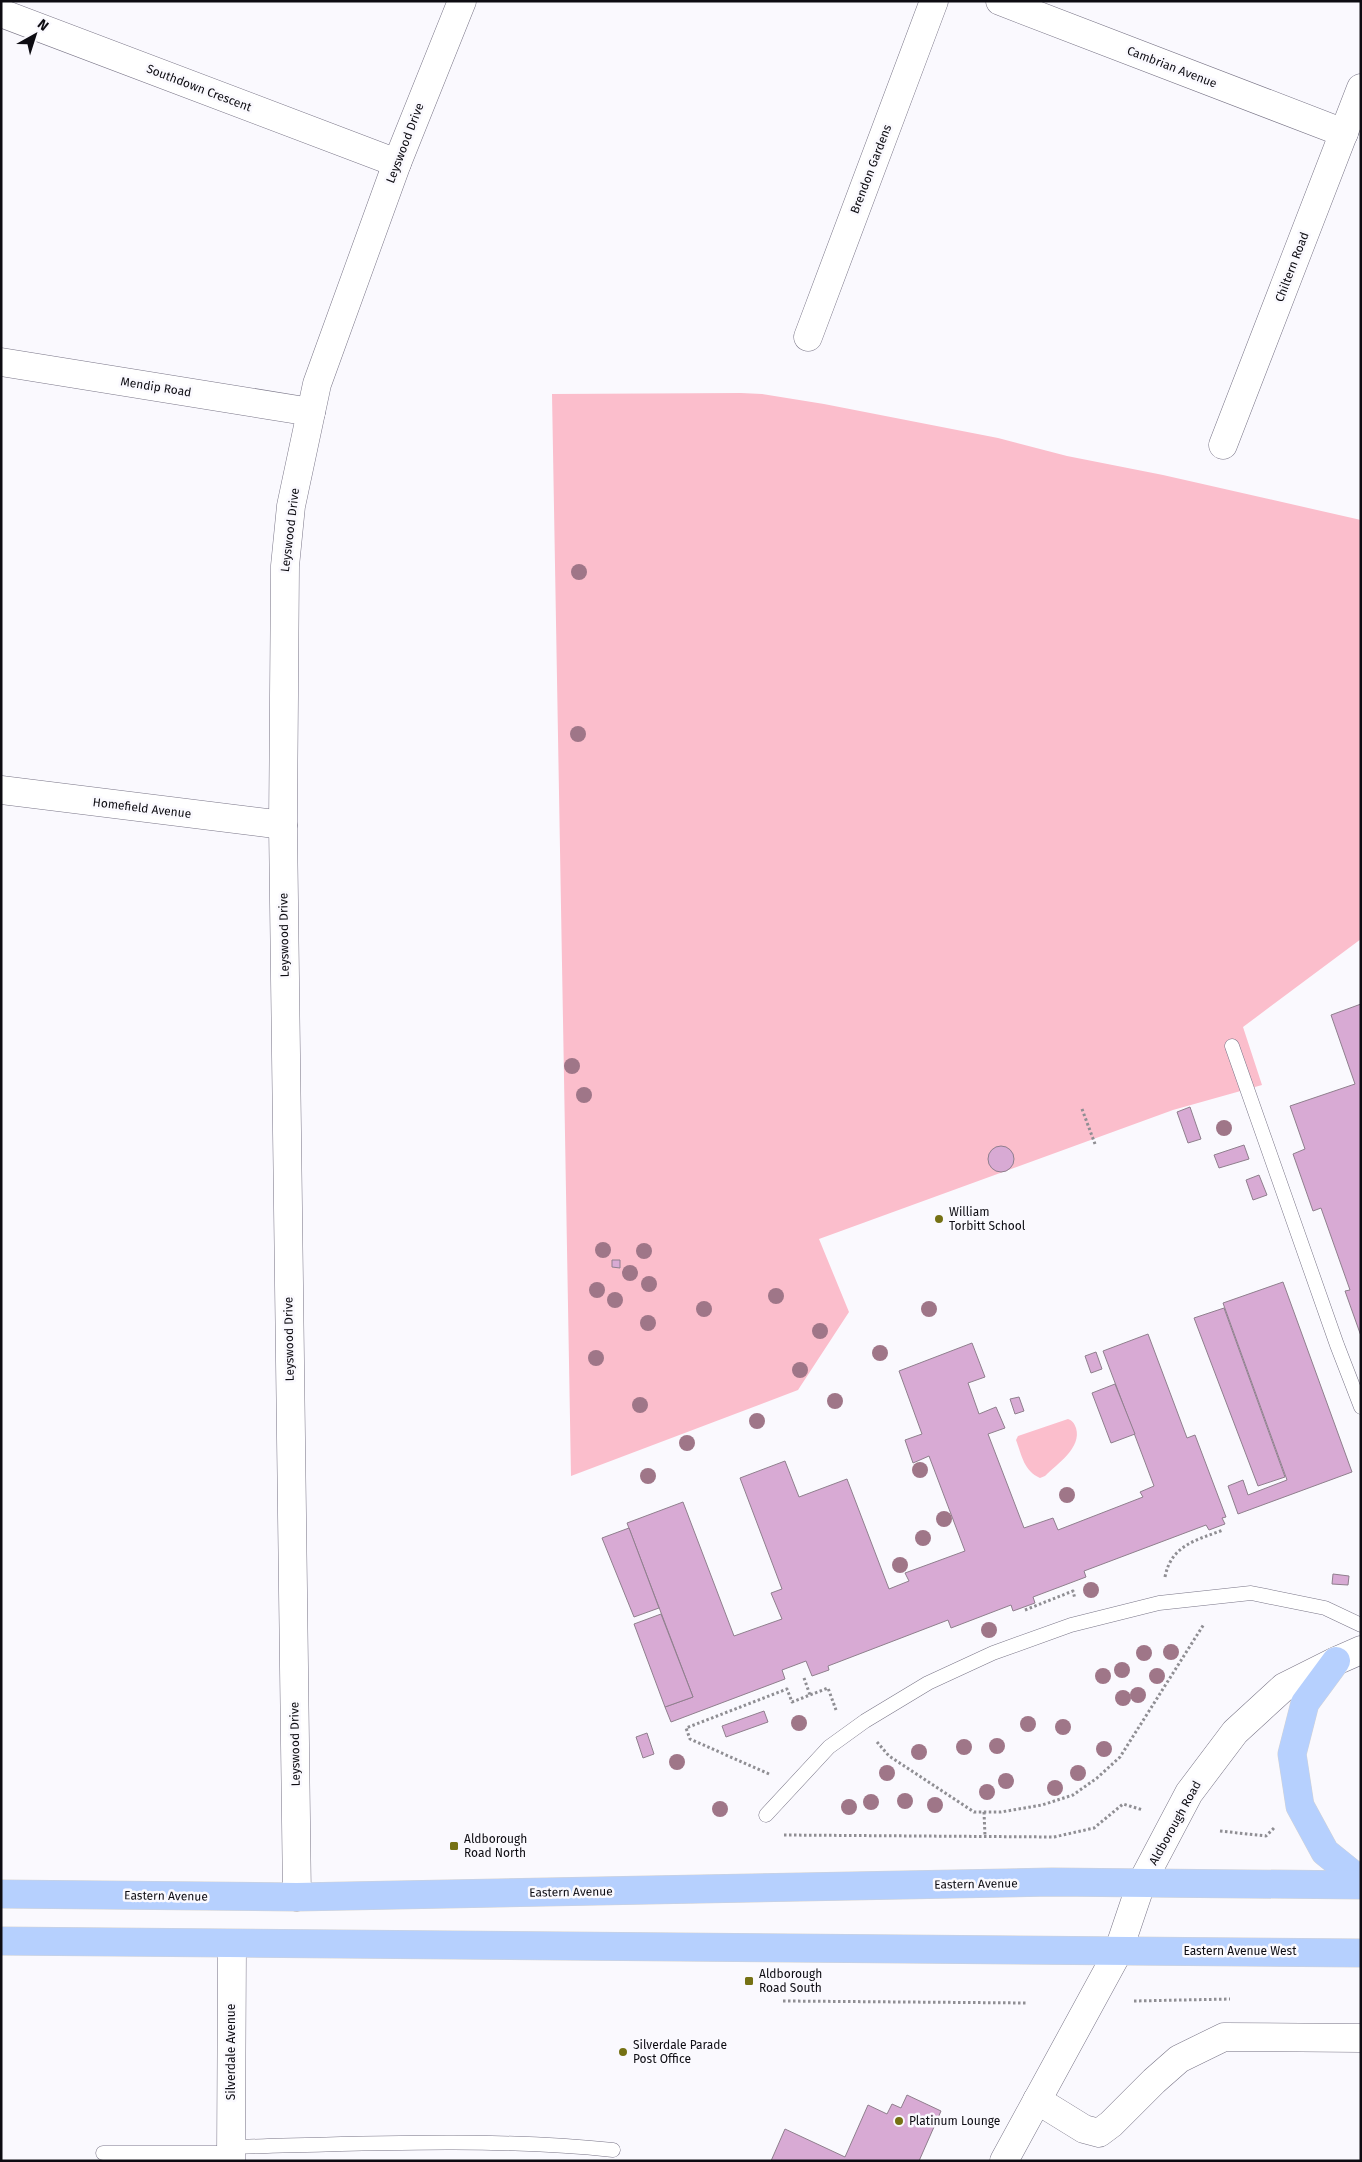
<svg xmlns="http://www.w3.org/2000/svg" width="1362" height="2162" viewBox="0 0 1362 2162" font-family="'Fira Sans',sans-serif">
  <style>
    .green { fill: #fbbecc }
    .building { fill: #d8aad4; stroke: #8f7f8d }
    .lines { fill: none; stroke-linecap: round; stroke-linejoin: round }
    .service-casing { stroke: #797587; stroke-width: 15 }
    .minor-casing { stroke: #797587; stroke-width: 29 }
    .tertiary-casing { stroke: #797587; stroke-width: 29 }
    .trunk-casing { stroke: #d3d3d4; stroke-width: 29 }
    .path { stroke: #8f8e93; stroke-width: 3; stroke-dasharray: 2.5 2.5; stroke-linecap: butt }
    .service { stroke: #fff; stroke-width: 14 }
    .minor { stroke: #fff; stroke-width: 28 }
    .tertiary { stroke: #fff; stroke-width: 28 }
    .trunk { stroke: #b6d0fe; stroke-width: 28 }
    .tree { fill: #9f7688 }
    .poi-dot { fill: #757114; stroke: #faf9fe; stroke-width: 2 }
    .labels { text-anchor: middle; dominant-baseline: central; stroke-width: 5; stroke-linejoin: round; paint-order: stroke }
    .street-label { font-size: 12px; fill: #0d0c12; stroke: #faf9fe }
    .poi-label { font-size: 12px; fill: #0d0c12; stroke: #faf9fe; text-anchor: start }
  </style>
  <rect width="100%" height="100%" fill="#faf9fe"/>
  <g class="green">
    <path d="M 741,393 L 762,394 L 824,404 L 998,438 L 1067,456 L 1163,475 L 1361,520 L 1361,939 L 1243,1027 L 1262,1085 L 1173,1110 L 819,1239 L 849,1312 L 798,1390 L 571,1476 L 552,394 Z"/>
    <path d="M 1068,1419 C 1073,1421 1074,1423 1076,1428 C 1082,1448 1057,1464 1045,1476 L 1040,1478 C 1024,1471 1022,1456 1016,1440 L 1018,1436 Z"/>
  </g>
  <g class="building">
    <path d="M 1361,1004 L 1361,1336 L 1345,1291 L 1350,1290 L 1321,1208 L 1313,1211 L 1293,1154 L 1305,1149 L 1290,1106 L 1355,1084 L 1331,1015 Z"/>
    <path d="M 1190,1107 L 1201,1139 L 1188,1143 L 1177,1112 Z"/>
    <path d="M 1244,1145 L 1249,1159 L 1219,1168 L 1214,1155 Z"/>
    <circle cx="1001" cy="1159" r="13"/>
    <path d="M 1259,1175 L 1267,1195 L 1253,1200 L 1246,1180 Z"/>
    <path d="M 612,1260 L 620,1260 L 620,1268 L 612,1267 Z"/>
    <path d="M 1283,1282 L 1352,1472 L 1238,1514 L 1228,1486 L 1243,1480 L 1248,1495 L 1287,1480 L 1223,1303 Z"/>
    <path d="M 1224,1308 L 1285,1477 L 1258,1486 L 1194,1318 Z"/>
    <path d="M 1148,1334 L 1187,1438 L 1195,1435 L 1226,1517 L 1222,1518 L 1225,1524 L 1209,1530 L 1206,1525 L 1084,1571 L 1086,1577 L 1033,1597 L 1035,1603 L 1013,1611 L 1011,1605 L 951,1628 L 948,1620 L 828,1666 L 829,1670 L 812,1676 L 806,1661 L 782,1670 L 785,1679 L 671,1722 L 665,1707 L 693,1697 L 627,1523 L 683,1502 L 734,1636 L 782,1619 L 771,1593 L 782,1589 L 740,1478 L 785,1461 L 799,1497 L 847,1479 L 889,1589 L 909,1581 L 905,1573 L 965,1551 L 929,1456 L 913,1463 L 905,1440 L 922,1434 L 899,1371 L 972,1343 L 985,1377 L 968,1383 L 979,1414 L 996,1407 L 1005,1428 L 988,1434 L 1024,1528 L 1053,1518 L 1058,1530 L 1143,1497 L 1140,1492 L 1154,1486 L 1103,1351 Z"/>
    <path d="M 1096,1352 L 1102,1369 L 1091,1373 L 1085,1356 Z"/>
    <path d="M 1115,1384 L 1135,1434 L 1111,1443 L 1092,1393 Z"/>
    <path d="M 1019,1397 L 1024,1411 L 1015,1414 L 1010,1399 Z"/>
    <path d="M 629,1528 L 659,1608 L 634,1617 L 602,1538 Z"/>
    <path d="M 1333,1574 L 1349,1576 L 1348,1585 L 1332,1584 Z"/>
    <path d="M 661,1614 L 693,1697 L 665,1707 L 634,1624 Z"/>
    <path d="M 764,1711 L 768,1722 L 726,1737 L 722,1726 Z"/>
    <path d="M 647,1733 L 654,1754 L 643,1758 L 636,1737 Z"/>
    <path d="M 907,2095 L 941,2111 L 919,2161 L 771,2161 L 785,2129 L 845,2157 L 868,2105 L 887,2114 L 892,2104 L 901,2108 Z"/>
  </g>
  <g class="lines">
    <g class="service-casing">
      <g id="service">
        <path d="M 1232,1046 L 1337,1345 L 1361,1407"/>
        <path d="M 766,1815 L 829,1747 L 865,1721 L 928,1683 L 993,1653 L 1071,1625 L 1159,1603 L 1251,1593 L 1325,1608 L 1361,1625"/>
        <path d="M 231,2147 C 358,2144 486,2137 613,2150"/>
        <path d="M 103,2153 L 231,2153"/>
      </g>
    </g>
    <g class="minor-casing">
      <g id="minor">
        <path d="M 1000,1 L 1344,133"/>
        <path d="M 1,13 L 397,163"/>
        <path d="M 808,337 L 934,1"/>
        <path d="M 1,362 L 311,412"/>
        <path d="M 1223,445 L 1361,88"/>
        <path d="M 1,790 L 283,825"/>
        <path d="M 1141,1884 L 1189,1793 L 1235,1732 L 1284,1687 L 1336,1661 L 1361,1650"/>
        <path d="M 297,1897 L 283,825 L 285,566 L 291,506 L 317,384 L 397,163 L 462,1"/>
        <path d="M 1037,2100 L 1084,2129 L 1099,2133 L 1111,2124 L 1154,2081 L 1179,2059 L 1224,2037 L 1361,2038"/>
        <path d="M 231,2161 L 232,1944"/>
      </g>
    </g>
    <g class="tertiary-casing">
      <path id="tertiary" d="M 1004,2161 L 1118,1952 L 1141,1884"/>
    </g>
    <g class="trunk-casing">
      <g id="trunk">
        <path d="M 1336,1661 L 1305,1703 L 1292,1754 L 1300,1806 L 1325,1852 L 1361,1881"/>
        <path d="M 1,1894 L 297,1897 L 1052,1882 L 1361,1885"/>
        <path d="M 1,1941 L 1361,1953"/>
      </g>
    </g>
    <g class="path">
      <path d="M 1082,1109 L 1095,1144"/>
      <path d="M 1165,1577 C 1171,1545 1197,1540 1223,1530"/>
      <path d="M 1025,1610 L 1073,1591 L 1075,1599"/>
      <path d="M 804,1678 L 810,1695"/>
      <path d="M 877,1742 L 889,1756 L 974,1812 L 1001,1812 L 1042,1805 L 1073,1795 L 1097,1778 L 1120,1757 L 1204,1624"/>
      <path d="M 769,1774 L 690,1739 L 686,1728 L 787,1689 L 792,1702 L 828,1688 L 836,1710"/>
      <path d="M 984,1812 L 985,1836"/>
      <path d="M 1220,1831 L 1266,1836 L 1274,1828"/>
      <path d="M 784,1835 L 1054,1837 L 1094,1828 L 1123,1804 L 1143,1810"/>
      <path d="M 783,2001 L 1027,2003"/>
      <path d="M 1134,2001 L 1230,1999"/>
    </g>
    <use href="#service" class="service"/>
    <use href="#minor" class="minor"/>
    <use href="#tertiary" class="tertiary"/>
    <use href="#trunk" class="trunk"/>
  </g>
  <g class="tree">
    <circle cx="579" cy="572" r="8"/>
    <circle cx="578" cy="734" r="8"/>
    <circle cx="572" cy="1066" r="8"/>
    <circle cx="584" cy="1095" r="8"/>
    <circle cx="1224" cy="1128" r="8"/>
    <circle cx="603" cy="1250" r="8"/>
    <circle cx="644" cy="1251" r="8"/>
    <circle cx="630" cy="1273" r="8"/>
    <circle cx="649" cy="1284" r="8"/>
    <circle cx="597" cy="1290" r="8"/>
    <circle cx="776" cy="1296" r="8"/>
    <circle cx="615" cy="1300" r="8"/>
    <circle cx="704" cy="1309" r="8"/>
    <circle cx="929" cy="1309" r="8"/>
    <circle cx="648" cy="1323" r="8"/>
    <circle cx="820" cy="1331" r="8"/>
    <circle cx="880" cy="1353" r="8"/>
    <circle cx="596" cy="1358" r="8"/>
    <circle cx="800" cy="1370" r="8"/>
    <circle cx="835" cy="1401" r="8"/>
    <circle cx="640" cy="1405" r="8"/>
    <circle cx="757" cy="1421" r="8"/>
    <circle cx="687" cy="1443" r="8"/>
    <circle cx="920" cy="1470" r="8"/>
    <circle cx="648" cy="1476" r="8"/>
    <circle cx="1067" cy="1495" r="8"/>
    <circle cx="944" cy="1519" r="8"/>
    <circle cx="923" cy="1538" r="8"/>
    <circle cx="900" cy="1565" r="8"/>
    <circle cx="1091" cy="1590" r="8"/>
    <circle cx="989" cy="1630" r="8"/>
    <circle cx="1171" cy="1652" r="8"/>
    <circle cx="1144" cy="1653" r="8"/>
    <circle cx="1122" cy="1670" r="8"/>
    <circle cx="1103" cy="1676" r="8"/>
    <circle cx="1157" cy="1676" r="8"/>
    <circle cx="1138" cy="1695" r="8"/>
    <circle cx="1123" cy="1698" r="8"/>
    <circle cx="799" cy="1723" r="8"/>
    <circle cx="1028" cy="1724" r="8"/>
    <circle cx="1063" cy="1727" r="8"/>
    <circle cx="997" cy="1746" r="8"/>
    <circle cx="964" cy="1747" r="8"/>
    <circle cx="1104" cy="1749" r="8"/>
    <circle cx="919" cy="1752" r="8"/>
    <circle cx="677" cy="1762" r="8"/>
    <circle cx="887" cy="1773" r="8"/>
    <circle cx="1078" cy="1773" r="8"/>
    <circle cx="1006" cy="1781" r="8"/>
    <circle cx="1055" cy="1788" r="8"/>
    <circle cx="987" cy="1792" r="8"/>
    <circle cx="905" cy="1801" r="8"/>
    <circle cx="871" cy="1802" r="8"/>
    <circle cx="935" cy="1805" r="8"/>
    <circle cx="849" cy="1807" r="8"/>
    <circle cx="720" cy="1809" r="8"/>
  </g>
  <g class="poi-dot">
    <circle cx="939" cy="1219" r="5"/>
    <rect x="449" y="1841" width="10" height="10" rx="2.5"/>
    <rect x="744" y="1976" width="10" height="10" rx="2.5"/>
    <circle cx="623" cy="2052" r="5"/>
    <circle cx="899" cy="2121" r="5"/>
  </g>
  <g class="labels">
    <g class="street-label">
      <text transform="translate(1172 67) rotate(21)">Cambrian Avenue</text>
      <text transform="translate(199 88) rotate(21)">Southdown Crescent</text>
      <text transform="translate(405 143) rotate(-69)">Leyswood Drive</text>
      <text transform="translate(871 169) rotate(-69)">Brendon Gardens</text>
      <text transform="translate(1292 267) rotate(-69)">Chiltern Road</text>
      <text transform="translate(156 387) rotate(9)">Mendip Road</text>
      <text transform="translate(290 530) rotate(-83)">Leyswood Drive</text>
      <text transform="translate(142 808) rotate(7)">Homefield Avenue</text>
      <text transform="translate(284 935) rotate(-91)">Leyswood Drive</text>
      <text transform="translate(289 1339) rotate(-91)">Leyswood Drive</text>
      <text transform="translate(295 1744) rotate(-91)">Leyswood Drive</text>
      <text transform="translate(1175 1823) rotate(-61)">Aldborough Road</text>
      <text transform="translate(976 1884) rotate(-1)">Eastern Avenue</text>
      <text transform="translate(571 1892) rotate(-1)">Eastern Avenue</text>
      <text transform="translate(166 1896) rotate(1)">Eastern Avenue</text>
      <text x="1240" y="1951">Eastern Avenue West</text>
      <text transform="translate(231 2052) rotate(-90)">Silverdale Avenue</text>
    </g>
    <g class="poi-label">
      <text x="949" y="1212">William<tspan x="949" dy="14">Torbitt School</tspan></text>
      <text x="464" y="1839">Aldborough<tspan x="464" dy="14">Road North</tspan></text>
      <text x="759" y="1974">Aldborough<tspan x="759" dy="14">Road South</tspan></text>
      <text x="633" y="2045">Silverdale Parade<tspan x="633" dy="14">Post Office</tspan></text>
      <text x="909" y="2121">Platinum Lounge</text>
    </g>
  </g>
  <rect width="1362" height="2162" fill="none" stroke="#0d0c12" stroke-width="5"/>
  <g transform="translate(35 35) rotate(39)" stroke="#faf9fe" stroke-width="4" paint-order="stroke">
  <path d="M0-4L9 19L0 12L-9 19Z" fill="#0d0c12"/>
  <text y="-8" font-size="14" font-weight="bold" text-anchor="middle" fill="#0d0c12">N</text>
  </g>
</svg>
